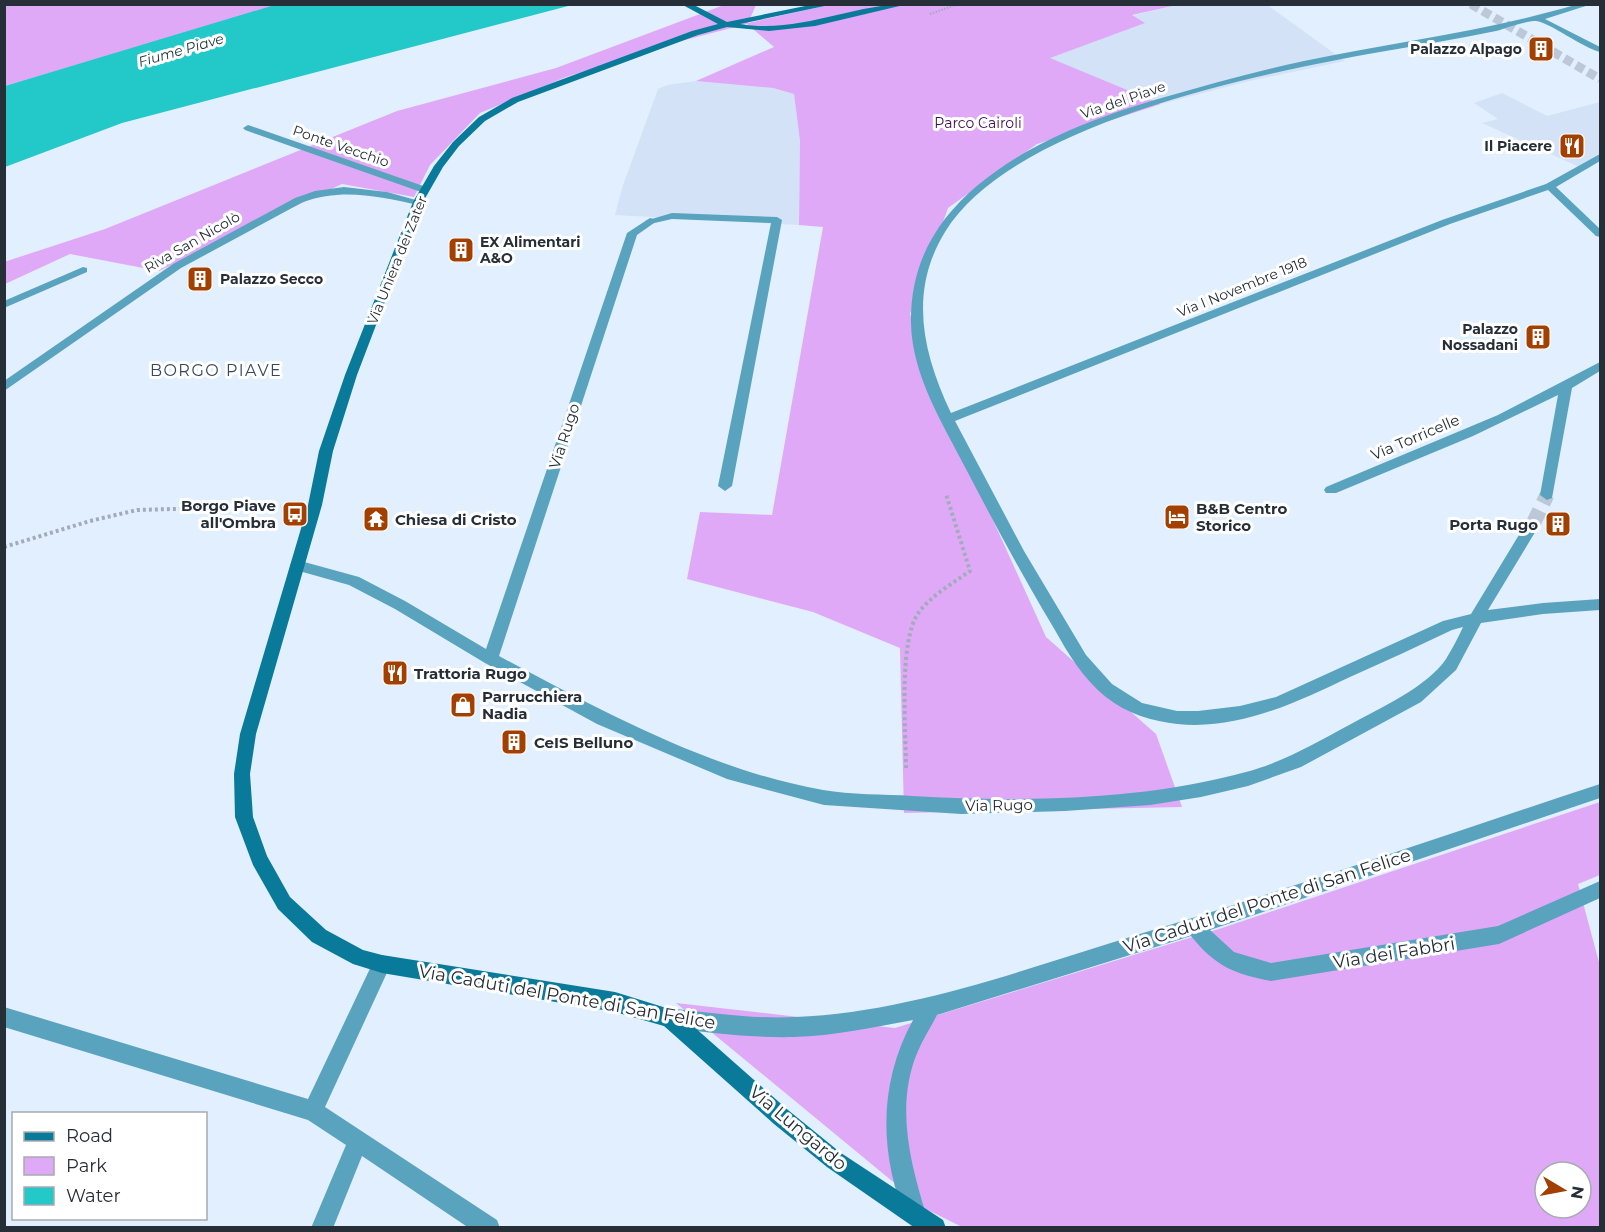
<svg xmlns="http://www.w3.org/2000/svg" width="1605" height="1232" viewBox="0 0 1605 1232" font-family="Montserrat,sans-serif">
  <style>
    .built { fill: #d3e2f6 }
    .green { fill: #dfa9f8; fill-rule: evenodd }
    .water { fill: #23c8c8 }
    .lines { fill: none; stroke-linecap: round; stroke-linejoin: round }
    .street-tunnel { stroke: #bcc8d7; stroke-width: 15; stroke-dasharray: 15 8; stroke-linecap: butt }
    .secondary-tunnel { stroke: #bcc8d7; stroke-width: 9; stroke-dasharray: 9 4.5; stroke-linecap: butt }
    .path-far1 { stroke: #a1acba; stroke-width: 2; stroke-dasharray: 1.5 1.5; stroke-linecap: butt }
    .path { stroke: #a1acba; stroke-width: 4; stroke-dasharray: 3 3; stroke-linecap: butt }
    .lane { fill: #5aa3be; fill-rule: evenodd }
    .street { fill: #5aa3be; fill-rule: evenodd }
    .secondary { fill: #0a7a9a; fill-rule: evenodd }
    .labels { text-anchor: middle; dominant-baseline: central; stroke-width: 6; stroke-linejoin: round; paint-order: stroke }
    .far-poi-label { font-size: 14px; font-weight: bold; fill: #262e38; stroke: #fff; text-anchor: end }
    .far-water-label { font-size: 14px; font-style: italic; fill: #1c3434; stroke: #fff }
    .far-street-label { font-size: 14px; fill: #262e38; stroke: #fff }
    .far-park-label { font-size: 14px; fill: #3f0c53; stroke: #fff }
    .street-label { font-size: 15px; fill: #262e38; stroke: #fff }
    .poi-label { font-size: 15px; font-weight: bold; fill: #262e38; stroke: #fff; text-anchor: start }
    .neighbourhood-label { font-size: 16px; letter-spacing: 1.5px; fill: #37485d; stroke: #fff }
    .near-street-label { font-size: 18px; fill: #262e38; stroke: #fff }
  </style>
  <rect width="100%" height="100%" fill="#e2efff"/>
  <g class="built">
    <path d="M 1266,4 L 1345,61 L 1249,81 L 1161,104 L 1049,58 L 1144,23 L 1131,16 L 1177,5 Z"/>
    <path d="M 696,81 L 773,88 L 794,94 L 800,141 L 799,225 L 615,215 L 622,188 L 658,89 L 667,85 Z"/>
    <path d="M 1502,93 L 1547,116 L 1600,102 L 1600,161 L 1586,170 L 1482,123 L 1498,119 L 1474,103 Z"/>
  </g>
  <g class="green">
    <path d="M 12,4 L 278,5 L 5,86 L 5,6 Z"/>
    <path d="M 833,4 L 1177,5 L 1132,15 L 1145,23 L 1050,58 L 1161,104 L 1037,144 L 948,208 L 910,314 L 949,423 L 1046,637 L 1156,734 L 1182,807 L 904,813 L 900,648 L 813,612 L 687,579 L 700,512 L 772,515 L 823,227 L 799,225 L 800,141 L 794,94 L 773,88 L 696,81 L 774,47 L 747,24 L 681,41 L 566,77 L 480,113 L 430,165 L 414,197 L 342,184 L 159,271 L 70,254 L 5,284 L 4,262 L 105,229 L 397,111 L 556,68 L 724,5 L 756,5 L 748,23 Z"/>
    <path d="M 1600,802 L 1600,875 L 1578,884 L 1600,966 L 1600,1227 L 962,1227 L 926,1209 L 676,1003 L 895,1028 L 1222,928 ZM 1545,1172 L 1581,1172 L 1581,1208 L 1545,1208 Z"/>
  </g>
  <path class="water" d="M 278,4 L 572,5 L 122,123 L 5,167 L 5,86 Z"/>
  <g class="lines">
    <path class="street-tunnel" d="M 1533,524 L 1547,495"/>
    <path class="secondary-tunnel" d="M 1471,4 L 1600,79"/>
    <path class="path-far1" d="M 930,14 L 958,4"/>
    <g class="path">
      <path d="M 4,547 L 90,521 L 137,510 L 281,506"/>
      <path d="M 906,768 C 906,731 898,640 919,612 C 932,595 953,583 970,571 L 946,494"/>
    </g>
    <g class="lane">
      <path d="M 344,187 L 387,192 L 423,202 L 418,205 C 378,196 342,188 303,202 L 181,268 L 4,391 L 4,381 L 173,264 L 295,198 L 315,191 Z"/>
      <path d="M 672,213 L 777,217 L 782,220 L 732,486 L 725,491 L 718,486 L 771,223 L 672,219 L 650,224 L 645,221 Z"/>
      <path d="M 83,267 L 87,268 L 87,272 L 4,308 L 4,301 Z"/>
    </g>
    <g class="street">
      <path d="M 1578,4 L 1592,4 L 1545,19 L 1600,47 L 1600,52 C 1583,48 1549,22 1536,21 C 1524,21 1507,28 1496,31 C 1457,39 1419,45 1380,52 C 1261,73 1011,123 945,232 C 908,292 923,354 951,413 L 1442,220 L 1546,184 L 1600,154 L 1600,161 L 1556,187 L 1600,229 L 1600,237 L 1596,236 L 1548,190 L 1450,224 L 955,421 L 1024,551 L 1086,655 L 1112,684 L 1142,703 L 1177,711 L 1198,711 L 1240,706 L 1276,697 L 1443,621 L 1471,614 L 1528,520 L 1533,519 L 1540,524 L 1488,610 L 1543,603 L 1600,599 L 1600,610 L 1543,614 L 1481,623 L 1456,670 L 1421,702 L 1301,767 L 1248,786 L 1201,797 L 1150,805 L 1065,811 L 961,814 L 824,805 L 727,779 L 597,724 L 485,663 L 395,609 L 349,585 L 292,569 L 290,565 L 297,560 L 359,577 L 405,601 L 486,649 L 627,233 L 650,218 L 654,219 L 654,223 L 637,235 L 499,656 C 600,710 709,770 823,790 C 851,795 883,794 912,796 C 1020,802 1141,801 1246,772 C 1284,762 1317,742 1351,724 C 1380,708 1427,687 1446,659 C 1452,649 1458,638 1463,627 L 1452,630 C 1418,646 1384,662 1350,677 C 1291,705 1227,736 1159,721 C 1133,716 1109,703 1091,683 C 1071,662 1058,634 1043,610 C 1016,564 991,517 966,469 C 943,424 912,376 911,323 C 910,265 935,221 978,185 C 1031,141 1099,116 1165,97 C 1211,84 1257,71 1304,61 C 1395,42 1488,31 1578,4 Z"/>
      <path d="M 248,125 L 429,188 L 430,190 L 421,192 L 245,130 L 243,128 Z"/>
      <path d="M 1600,362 L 1600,371 L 1572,388 L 1552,498 L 1547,500 L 1540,495 L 1558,395 L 1473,436 L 1336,493 L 1326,493 L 1324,490 L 1326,487 L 1498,415 Z"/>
      <path d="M 1600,784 L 1600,798 L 1210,930 L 1234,952 L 1271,963 L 1498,926 L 1600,881 L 1600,898 L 1499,944 L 1271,981 C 1234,974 1215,966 1191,936 L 937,1015 C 931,1027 923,1039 918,1051 C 895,1104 910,1162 926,1214 L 923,1222 L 915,1225 L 907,1222 C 879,1154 878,1084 913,1020 C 874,1027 834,1036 794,1037 C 752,1038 711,1033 669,1028 L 662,1025 L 659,1018 L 662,1011 L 669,1008 C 711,1013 752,1019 795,1017 C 914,1012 1030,967 1143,933 C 1296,887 1448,834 1600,784 Z"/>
      <path d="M 382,955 L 389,958 L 391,964 L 325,1107 L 497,1220 L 500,1228 L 469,1228 L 362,1156 L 333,1228 L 311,1228 L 346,1145 L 308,1120 L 4,1027 L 4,1007 L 308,1099 L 375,958 Z"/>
    </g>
    <path class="secondary" d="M 681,4 L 692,4 L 727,22 L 815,4 L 834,4 L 740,24 C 799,34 852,4 908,4 L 815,26 L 769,31 L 727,27 L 698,35 L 518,102 L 485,121 L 459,146 L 443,167 L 423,202 L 357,375 L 333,451 L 322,505 L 256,734 L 250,774 L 253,817 L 267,856 L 290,897 L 326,930 L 363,950 L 382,955 L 615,992 L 676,1011 L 788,1110 L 841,1153 L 943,1220 L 946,1228 L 915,1228 L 827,1167 L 774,1124 L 664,1026 L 615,1012 L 382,973 L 353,964 L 312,942 L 278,909 L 253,865 L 235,817 L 234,774 L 240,734 L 308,505 L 319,451 L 345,375 L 413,202 L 434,166 L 453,142 L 479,117 L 512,98 L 692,31 L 718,24 Z"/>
  </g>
  <defs>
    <g id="building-square" transform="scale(1.35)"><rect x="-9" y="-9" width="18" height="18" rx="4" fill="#a23f01" stroke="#fff"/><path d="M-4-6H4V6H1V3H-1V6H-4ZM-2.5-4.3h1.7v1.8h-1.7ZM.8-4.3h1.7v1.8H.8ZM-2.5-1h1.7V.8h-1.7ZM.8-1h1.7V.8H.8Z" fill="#fff"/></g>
    <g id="restaurant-square" transform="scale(1.35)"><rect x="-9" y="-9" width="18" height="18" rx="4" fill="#a23f01" stroke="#fff"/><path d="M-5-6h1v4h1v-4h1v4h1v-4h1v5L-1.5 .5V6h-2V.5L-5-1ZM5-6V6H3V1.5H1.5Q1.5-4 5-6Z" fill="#fff"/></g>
    <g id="bus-square" transform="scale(1.35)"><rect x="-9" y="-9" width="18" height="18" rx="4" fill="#a23f01" stroke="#fff"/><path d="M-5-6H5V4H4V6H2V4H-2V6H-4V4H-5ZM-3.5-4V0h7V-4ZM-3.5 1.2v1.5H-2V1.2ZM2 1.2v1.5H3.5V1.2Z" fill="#fff"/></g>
    <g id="hotel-square" transform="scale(1.35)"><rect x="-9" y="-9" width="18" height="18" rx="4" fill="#a23f01" stroke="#fff"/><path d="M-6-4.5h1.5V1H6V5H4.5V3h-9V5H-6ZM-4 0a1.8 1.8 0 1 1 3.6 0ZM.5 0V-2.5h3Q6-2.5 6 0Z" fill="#fff"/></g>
    <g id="temple-square" transform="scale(1.35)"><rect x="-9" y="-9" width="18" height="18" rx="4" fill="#a23f01" stroke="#fff"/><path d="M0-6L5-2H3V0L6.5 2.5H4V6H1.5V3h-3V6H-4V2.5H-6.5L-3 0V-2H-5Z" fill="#fff"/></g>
    <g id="shop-square" transform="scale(1.35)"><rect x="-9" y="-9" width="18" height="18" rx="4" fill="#a23f01" stroke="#fff"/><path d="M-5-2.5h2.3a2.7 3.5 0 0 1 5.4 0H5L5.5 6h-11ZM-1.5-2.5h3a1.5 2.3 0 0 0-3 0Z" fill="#fff"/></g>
  </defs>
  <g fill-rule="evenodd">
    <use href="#building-square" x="1541" y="49"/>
    <use href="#restaurant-square" x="1572" y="146"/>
    <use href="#building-square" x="461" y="250"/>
    <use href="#building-square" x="200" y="279"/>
    <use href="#building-square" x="1538" y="337"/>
    <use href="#bus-square" x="295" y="514"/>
    <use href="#hotel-square" x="1177" y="517"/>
    <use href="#temple-square" x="376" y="519"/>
    <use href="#building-square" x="1558" y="524"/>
    <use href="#restaurant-square" x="395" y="673"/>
    <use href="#shop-square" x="463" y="705"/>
    <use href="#building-square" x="514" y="742"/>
  </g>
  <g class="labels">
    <g class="far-poi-label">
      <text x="1522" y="49">Palazzo Alpago</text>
      <text x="1552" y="146">Il Piacere</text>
      <text x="480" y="242" text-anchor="start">EX Alimentari<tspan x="480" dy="16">A&amp;O</tspan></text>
      <text x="220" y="279" text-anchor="start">Palazzo Secco</text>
      <text x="1518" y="329">Palazzo<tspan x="1518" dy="16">Nossadani</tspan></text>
    </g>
    <g class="far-water-label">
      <text transform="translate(181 50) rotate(-16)">Fiume Piave</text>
    </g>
    <g class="far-street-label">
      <text transform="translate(1123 100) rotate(-19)">Via del Piave</text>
      <text transform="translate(341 146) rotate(19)">Ponte Vecchio</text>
      <text transform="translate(192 242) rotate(-30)">Riva San Nicolò</text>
      <text transform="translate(397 260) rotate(-68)">Via Uniera dei Zater</text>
      <text transform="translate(1242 287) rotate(-22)">Via I Novembre 1918</text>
    </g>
    <g class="far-park-label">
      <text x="978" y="123">Parco Cairoli</text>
    </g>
    <g class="street-label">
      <text transform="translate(564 436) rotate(-72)">Via Rugo</text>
      <text transform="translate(1415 437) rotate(-23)">Via Torricelle</text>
      <text transform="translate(999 805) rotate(-1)">Via Rugo</text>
    </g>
    <g class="poi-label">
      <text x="276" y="505" text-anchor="end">Borgo Piave<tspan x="276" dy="17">all'Ombra</tspan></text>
      <text x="1196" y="508">B&amp;B Centro<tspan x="1196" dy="17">Storico</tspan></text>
      <text x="395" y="519">Chiesa di Cristo</text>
      <text x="1538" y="524" text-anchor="end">Porta Rugo</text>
      <text x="414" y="673">Trattoria Rugo</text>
      <text x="482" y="696">Parrucchiera<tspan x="482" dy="17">Nadia</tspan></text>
      <text x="534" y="742">CeIS Belluno</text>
    </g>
    <g class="neighbourhood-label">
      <text x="216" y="370">BORGO PIAVE</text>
    </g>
    <g class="near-street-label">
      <text transform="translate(1267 901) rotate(-18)">Via Caduti del Ponte di San Felice</text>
      <text transform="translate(1394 953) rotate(-9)">Via dei Fabbri</text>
      <text transform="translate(567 997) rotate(10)">Via Caduti del Ponte di San Felice</text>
      <text transform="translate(798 1128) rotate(40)">Via Lungardo</text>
    </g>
  </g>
  <rect width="1605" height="1232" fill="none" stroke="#262e38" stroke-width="12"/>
  <rect x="12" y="1112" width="195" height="108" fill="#ffffff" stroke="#a8abaf" stroke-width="1.5"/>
  <rect x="24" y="1132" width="30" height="9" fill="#0a7a9a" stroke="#a8abaf" stroke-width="1.5"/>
  <text x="66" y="1142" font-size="18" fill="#262e38">Road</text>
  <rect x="24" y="1157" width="30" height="18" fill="#dfa9f8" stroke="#a8abaf" stroke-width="1.5"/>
  <text x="66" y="1172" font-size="18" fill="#262e38">Park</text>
  <rect x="24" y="1187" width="30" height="18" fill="#23c8c8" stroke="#a8abaf" stroke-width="1.5"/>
  <text x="66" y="1202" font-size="18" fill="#262e38">Water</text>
  <g transform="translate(1563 1190) rotate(100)"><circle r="28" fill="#ffffff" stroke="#a8abaf" stroke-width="1.5"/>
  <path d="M0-4.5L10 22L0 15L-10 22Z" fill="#a23f01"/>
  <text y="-9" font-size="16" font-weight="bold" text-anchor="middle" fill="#262e38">N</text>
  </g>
</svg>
